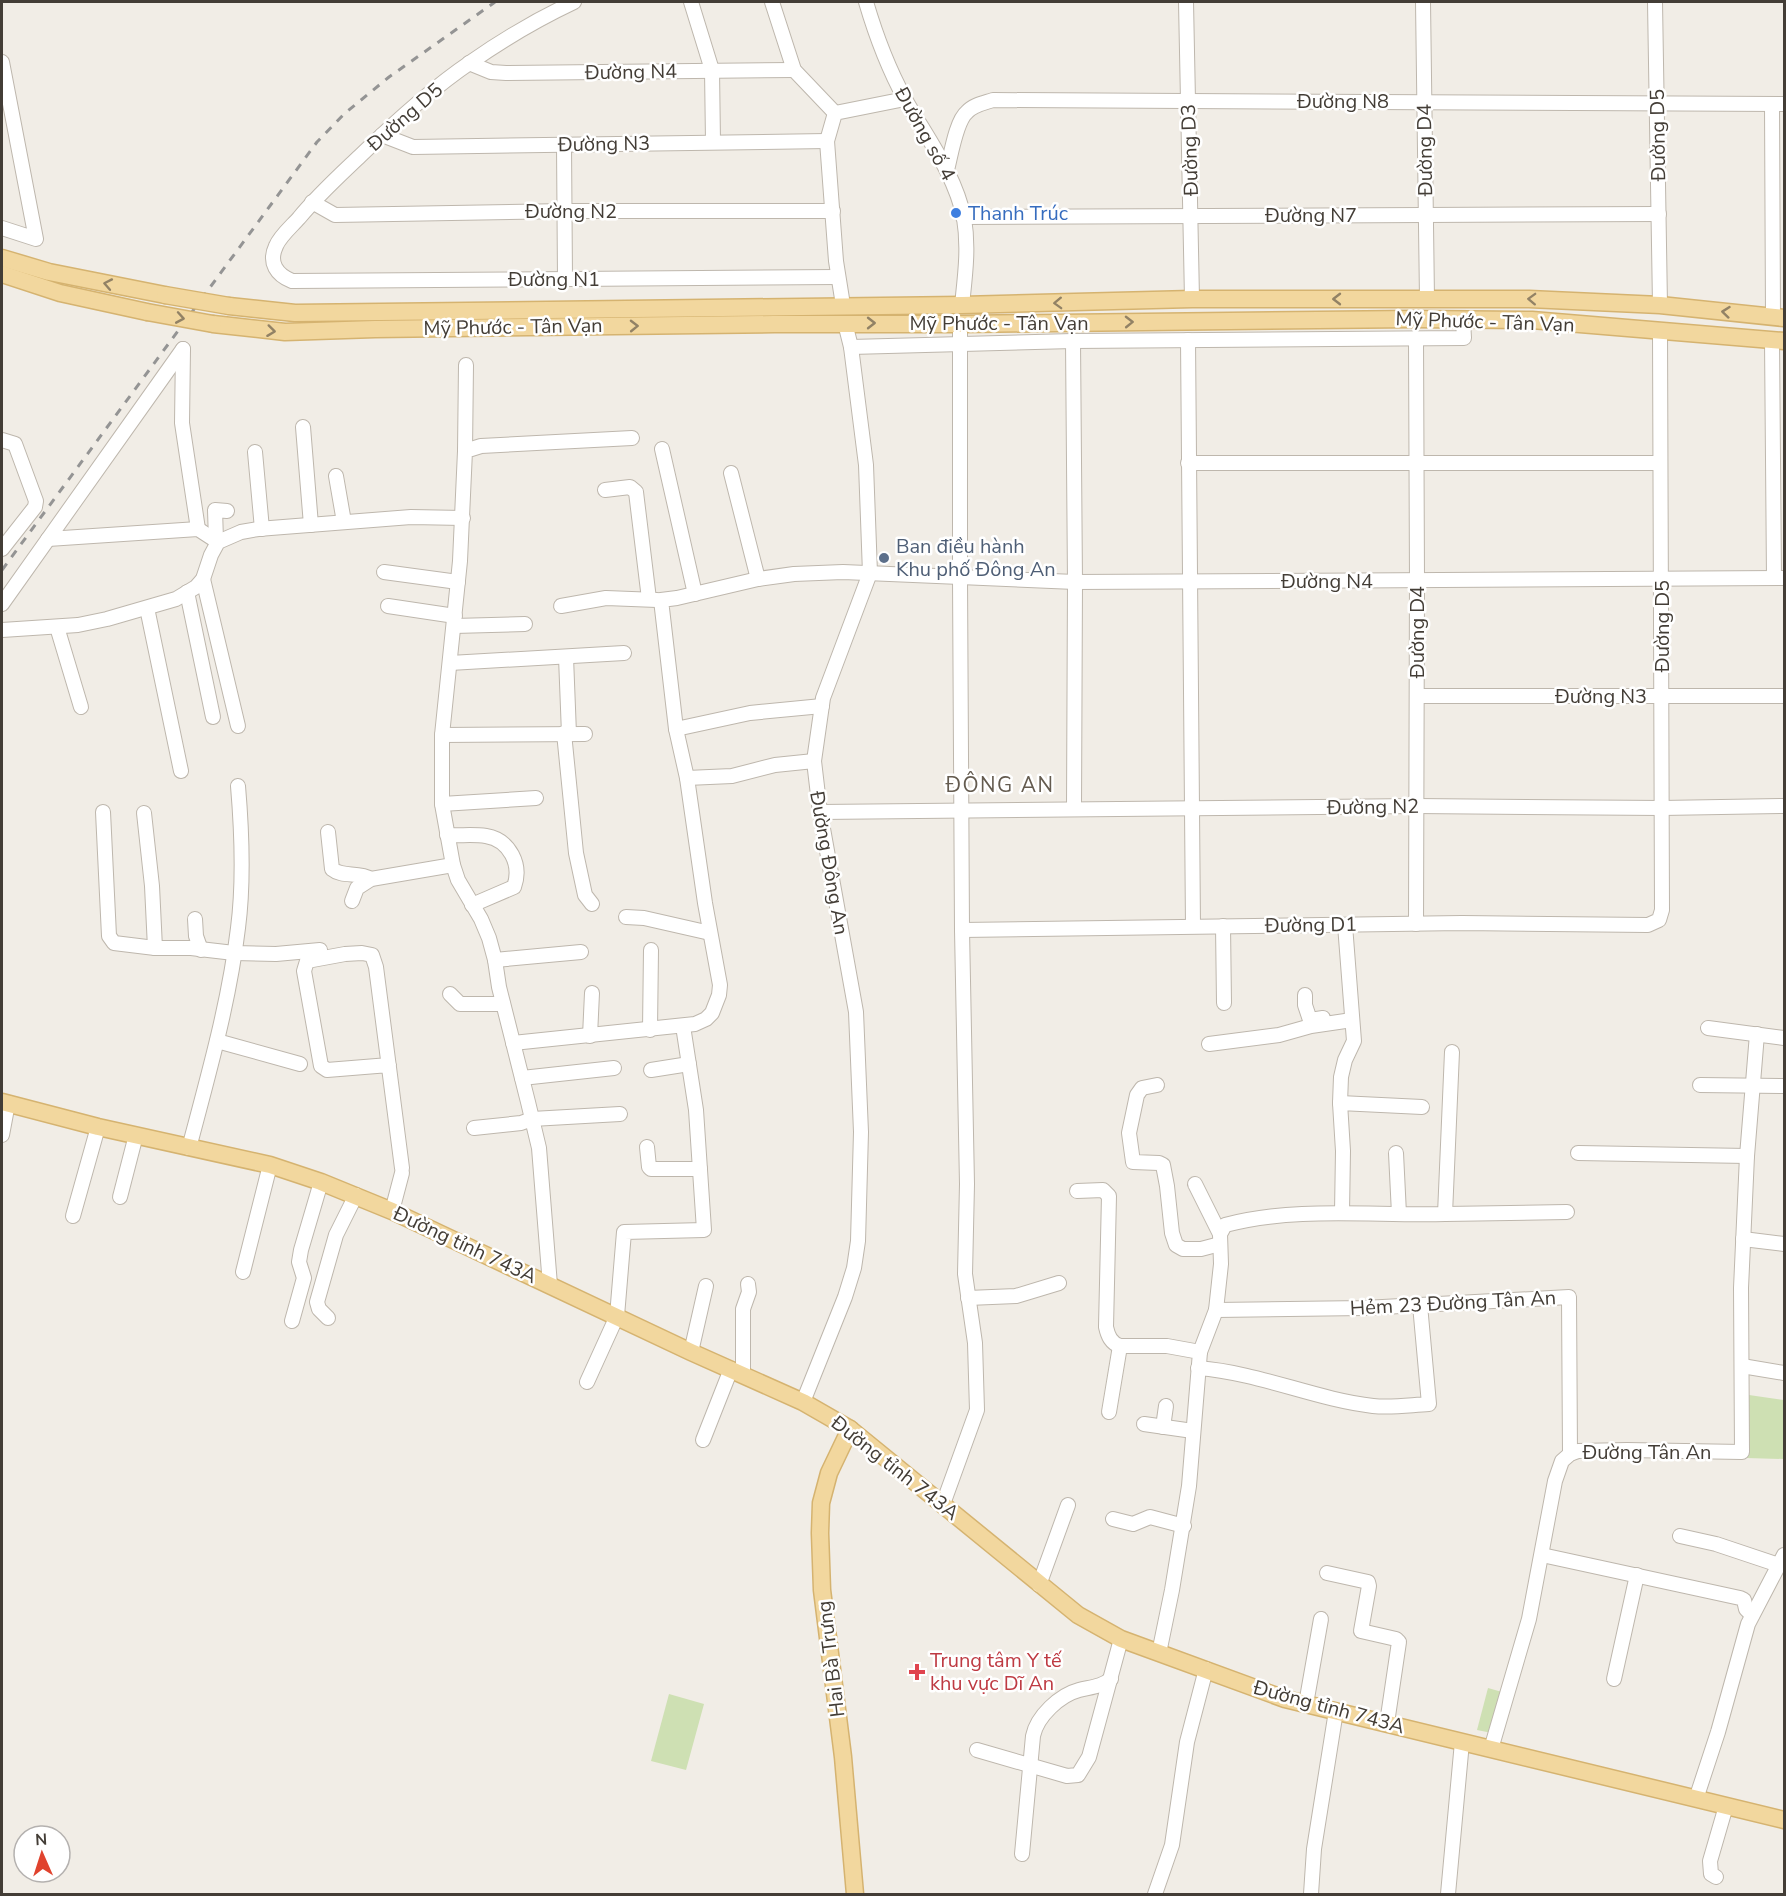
<svg xmlns="http://www.w3.org/2000/svg" width="1786" height="1896" viewBox="0 0 1786 1896" font-family="'Nunito Sans',sans-serif">
  <style>
    .green { fill: #cee0b3 }
    .lines { fill: none; stroke-linecap: round; stroke-linejoin: round }
    .minor-casing { stroke: #beb7ad; stroke-width: 16 }
    .major-casing { stroke: #d5b370; stroke-width: 19 }
    .minor { stroke: #fff; stroke-width: 14 }
    .major { stroke: #f2d79e; stroke-width: 16 }
    .rail { stroke: #949494; stroke-width: 3; stroke-dasharray: 8 8; stroke-linecap: butt }
    .major-bridge-casing { stroke: #d5b370; stroke-width: 19; stroke-linecap: butt }
    .major-bridge { stroke: #f2d79e; stroke-width: 16 }
    .oneway { stroke: #928265 }
    .shop-dot { fill: #3f7fe0; stroke: #fff; stroke-width: 2 }
    .service-dot { fill: #5c6f8a; stroke: #fff; stroke-width: 2 }
    .health-dot { fill: #e0444e; stroke: #fff; stroke-width: 2 }
    .labels { text-anchor: middle; dominant-baseline: central; stroke-width: 5; stroke-linejoin: round; paint-order: stroke }
    .street-label { font-size: 20px; fill: #433d36; stroke: #fff }
    .shop-label { font-size: 20px; fill: #366cbe; stroke: #fff; text-anchor: start }
    .service-label { font-size: 20px; fill: #4e5e75; stroke: #fff; text-anchor: start }
    .health-label { font-size: 20px; fill: #be3a42; stroke: #fff; text-anchor: start }
    .neighbourhood-label { font-size: 21px; letter-spacing: 1.5px; fill: #645b4f; stroke: #fff }
  </style>
  <rect width="100%" height="100%" fill="#f1ede6"/>
  <g class="green">
    <path d="M 1749,1395 L 1784,1400 L 1784,1459 L 1746,1458 Z"/>
    <path d="M 1488,1688 L 1502,1692 L 1492,1733 L 1477,1730 Z"/>
    <path d="M 669,1694 L 704,1704 L 686,1770 L 651,1761 Z"/>
  </g>
  <g class="lines">
    <g class="minor-casing">
      <g id="minor">
        <path d="M 574,2 C 538,19 504,39 471,62 C 431,89 395,122 360,156 C 339,176 318,195 299,218 C 292,226 280,236 276,246 C 268,263 277,275 292,281 L 838,277"/>
        <path d="M 691,2 L 712,70 L 713,142"/>
        <path d="M 772,2 L 794,70 L 835,113"/>
        <path d="M 866,2 C 876,36 888,68 905,99 C 927,138 955,174 964,218 C 969,248 965,276 962,305"/>
        <path d="M 1186,2 L 1192,299"/>
        <path d="M 1423,2 L 1427,299"/>
        <path d="M 1655,2 L 1660,305"/>
        <path d="M 2,62 L 36,239 L 2,228"/>
        <path d="M 469,63 L 491,72 L 506,73 L 794,70"/>
        <path d="M 1772,104 L 1773,317"/>
        <path d="M 382,135 L 413,147 L 827,141"/>
        <path d="M 564,145 L 565,279"/>
        <path d="M 947,170 C 951,155 956,121 967,112 C 973,105 984,103 993,100 L 1784,104"/>
        <path d="M 312,202 L 335,215 L 565,211 L 833,211"/>
        <path d="M 963,217 L 1659,214"/>
        <path d="M 843,305 L 836,261 L 827,141 L 835,113 L 905,99"/>
        <path d="M 1188,340 L 1193,926"/>
        <path d="M 1772,340 L 1774,578"/>
        <path d="M 1073,341 L 1075,582 L 1074,808"/>
        <path d="M 851,347 L 1073,341 L 1464,338 L 1463,320"/>
        <path d="M 183,349 L 182,423 L 198,529"/>
        <path d="M 303,427 L 311,525"/>
        <path d="M 2,440 L 15,444 L 36,501 L 35,507 L 2,549"/>
        <path d="M 662,449 L 695,594"/>
        <path d="M 465,451 L 466,365"/>
        <path d="M 255,452 L 262,529"/>
        <path d="M 1188,463 L 1660,463"/>
        <path d="M 731,473 L 758,579"/>
        <path d="M 336,476 L 344,522"/>
        <path d="M 605,490 L 630,487 L 636,492 L 649,599"/>
        <path d="M 48,539 L 198,529 L 218,542"/>
        <path d="M 216,540 L 215,510 L 227,511"/>
        <path d="M 384,572 L 458,582"/>
        <path d="M 203,579 L 238,726"/>
        <path d="M 187,592 L 213,717"/>
        <path d="M 2,604 L 183,349"/>
        <path d="M 388,606 L 455,616"/>
        <path d="M 561,606 L 606,598 L 657,600"/>
        <path d="M 147,608 L 181,771"/>
        <path d="M 454,626 L 525,624"/>
        <path d="M 57,627 L 81,707"/>
        <path d="M 2,630 L 78,625 L 107,619 L 176,599 L 196,587 L 203,579 L 211,555 L 218,542 L 241,532 L 258,529 L 411,517 L 463,518"/>
        <path d="M 566,657 L 569,734"/>
        <path d="M 450,663 L 624,653"/>
        <path d="M 1417,696 L 1784,696"/>
        <path d="M 676,729 L 750,713 L 822,706"/>
        <path d="M 564,733 L 576,853 L 585,895 L 592,904"/>
        <path d="M 442,735 L 585,734"/>
        <path d="M 687,778 L 732,776 L 775,765 L 814,761"/>
        <path d="M 442,804 L 536,798"/>
        <path d="M 103,812 L 109,936 L 114,943 L 155,948 L 191,948 L 234,953 L 276,954 L 320,950"/>
        <path d="M 820,812 L 1416,806 L 1662,808 L 1784,806"/>
        <path d="M 144,813 L 152,886 L 155,948"/>
        <path d="M 328,832 L 332,869 C 343,878 358,871 371,879"/>
        <path d="M 447,835 C 459,836 473,834 486,836 C 510,840 522,865 514,887 L 472,905"/>
        <path d="M 352,901 L 357,888 L 371,879 L 453,865"/>
        <path d="M 626,917 L 644,918 L 710,933"/>
        <path d="M 195,919 L 196,936 L 201,950"/>
        <path d="M 1416,924 L 1417,581 L 1416,339"/>
        <path d="M 1223,926 L 1224,1003"/>
        <path d="M 962,930 L 1462,923 L 1648,925 L 1659,920 L 1662,910 L 1660,330"/>
        <path d="M 495,960 L 581,952"/>
        <path d="M 450,994 L 460,1004 L 503,1004"/>
        <path d="M 1305,995 L 1305,1005 L 1310,1020 L 1323,1018"/>
        <path d="M 1708,1028 L 1784,1038"/>
        <path d="M 650,1030 L 651,950"/>
        <path d="M 590,1036 L 592,993"/>
        <path d="M 217,1041 L 300,1064"/>
        <path d="M 513,1043 L 695,1024 L 706,1019 L 712,1013 L 719,995 L 720,985 L 705,903 L 687,778 L 676,729 L 661,600 L 677,598 L 758,579 L 794,574 L 843,572 L 1075,582 L 1784,578"/>
        <path d="M 1209,1044 L 1279,1035 L 1311,1026 L 1352,1020"/>
        <path d="M 389,1065 L 327,1070 L 321,1066 L 304,971 L 307,961 L 345,954 L 362,953 L 372,955 L 376,967 L 402,1168"/>
        <path d="M 651,1070 L 689,1064"/>
        <path d="M 522,1078 L 614,1068"/>
        <path d="M 1157,1085 L 1142,1088 L 1137,1095 L 1129,1133 L 1133,1162 L 1159,1163 L 1163,1165 L 1167,1186 L 1172,1233 L 1176,1245 L 1183,1249 L 1201,1249 L 1220,1244"/>
        <path d="M 1700,1085 L 1784,1086"/>
        <path d="M 1340,1103 L 1341,1077 L 1345,1060 L 1354,1041 L 1345,925"/>
        <path d="M 474,1128 L 521,1123 L 532,1119 L 620,1114"/>
        <path d="M 2,1135 L 8,1103"/>
        <path d="M 647,1147 L 649,1167 L 651,1169 L 700,1169"/>
        <path d="M 189,1148 C 208,1076 229,1003 238,928 C 244,882 242,833 238,786"/>
        <path d="M 1396,1153 L 1399,1214"/>
        <path d="M 1578,1153 L 1747,1156"/>
        <path d="M 1195,1184 L 1220,1234"/>
        <path d="M 1077,1191 L 1103,1190 L 1109,1196 L 1106,1327 C 1108,1336 1111,1343 1120,1346 L 1167,1346 L 1200,1352 L 1189,1486 L 1172,1590 L 1159,1653"/>
        <path d="M 120,1197 L 136,1135"/>
        <path d="M 392,1211 L 402,1173"/>
        <path d="M 1342,1212 L 1343,1151 L 1340,1103 L 1422,1107"/>
        <path d="M 1445,1214 L 1567,1212"/>
        <path d="M 73,1216 L 98,1127"/>
        <path d="M 1743,1239 L 1784,1244"/>
        <path d="M 243,1272 L 270,1165"/>
        <path d="M 550,1285 L 539,1148 L 528,1102 L 499,987 L 495,960 L 489,938 L 481,919 L 458,880 L 453,865 L 442,804 L 442,735 L 460,561 L 465,451 L 481,446 L 632,438"/>
        <path d="M 968,1298 L 1016,1296 L 1059,1283"/>
        <path d="M 1216,1310 L 1364,1308 L 1569,1297 L 1570,1454"/>
        <path d="M 328,1318 L 319,1309 L 317,1302 L 336,1235 L 356,1195"/>
        <path d="M 292,1321 L 304,1278 L 299,1262 L 301,1250 L 321,1182"/>
        <path d="M 691,1352 L 706,1286"/>
        <path d="M 1200,1352 L 1216,1310 L 1221,1264 L 1220,1234 L 1225,1225 C 1297,1206 1372,1216 1445,1214 L 1452,1052"/>
        <path d="M 1742,1366 L 1784,1373"/>
        <path d="M 1198,1368 C 1260,1373 1314,1399 1373,1406 C 1392,1408 1410,1405 1429,1404 L 1420,1305"/>
        <path d="M 743,1374 L 743,1309 L 749,1292 L 748,1284"/>
        <path d="M 587,1382 L 617,1316 L 624,1232 L 704,1230 L 696,1110 L 683,1026"/>
        <path d="M 803,1402 L 845,1297 L 854,1268 L 858,1241 L 861,1132 L 856,1012 L 820,812 L 814,761 L 823,698 L 870,573 L 866,465 L 851,347 L 845,323"/>
        <path d="M 1109,1412 L 1120,1346"/>
        <path d="M 1144,1424 L 1193,1431"/>
        <path d="M 1163,1427 L 1166,1406"/>
        <path d="M 703,1440 L 731,1369"/>
        <path d="M 943,1504 L 977,1410 L 975,1343 L 965,1274 L 967,1184 L 962,930 L 960,578 L 960,324"/>
        <path d="M 1113,1519 L 1133,1524 L 1150,1517 L 1184,1526"/>
        <path d="M 1680,1536 L 1716,1544 L 1779,1565"/>
        <path d="M 1542,1555 L 1740,1598 L 1744,1600 L 1746,1609 L 1752,1615"/>
        <path d="M 1327,1573 L 1368,1582 L 1369,1586 L 1361,1631 L 1396,1639 L 1399,1642 L 1387,1723"/>
        <path d="M 1039,1585 L 1068,1505"/>
        <path d="M 1614,1679 L 1637,1575"/>
        <path d="M 1306,1704 L 1321,1619"/>
        <path d="M 1491,1749 L 1529,1619 L 1555,1481 L 1562,1461 L 1570,1454 L 1578,1451 L 1627,1450 L 1742,1452 L 1741,1288 L 1747,1156 L 1757,1034"/>
        <path d="M 977,1750 L 1067,1776 L 1078,1775 L 1089,1757 L 1121,1639"/>
        <path d="M 1696,1799 L 1718,1732 L 1748,1624 L 1784,1555"/>
        <path d="M 1022,1854 L 1033,1736 C 1037,1716 1060,1695 1079,1690 C 1091,1687 1101,1687 1111,1679"/>
        <path d="M 1716,1877 L 1711,1874 L 1710,1861 L 1726,1806"/>
        <path d="M 1155,1894 L 1172,1845 L 1187,1742 L 1206,1669"/>
        <path d="M 1311,1894 L 1314,1849 L 1336,1711"/>
        <path d="M 1448,1894 L 1462,1742"/>
      </g>
    </g>
    <g class="major-casing">
      <g id="major">
        <path d="M 2,258 L 49,272 L 165,295"/>
        <path d="M 2,274 L 60,293 L 147,312"/>
        <path d="M 229,306 L 295,313 L 962,305 L 1192,299 L 1529,299 L 1660,305 L 1784,318"/>
        <path d="M 213,324 L 285,332 L 375,329 L 774,324 L 960,324 L 1413,319 L 1532,320 L 1784,341"/>
        <path d="M 2,1102 L 98,1127 L 270,1165 L 321,1182 L 392,1211 L 691,1352 L 803,1402 L 850,1429 L 1078,1615 L 1121,1639 L 1285,1699 L 1784,1820"/>
        <path d="M 850,1429 L 829,1473 L 821,1503 L 820,1533 L 822,1590 L 843,1757 L 855,1894"/>
      </g>
    </g>
    <use href="#minor" class="minor"/>
    <use href="#major" class="major"/>
    <path class="rail" d="M 2,570 L 317,142 L 344,114 L 389,77 L 495,2"/>
    <g class="major-bridge-casing">
      <g id="major-bridge">
        <path d="M 165,295 L 229,306"/>
        <path d="M 147,312 L 213,324"/>
      </g>
    </g>
    <use href="#major-bridge" class="major-bridge"/>
  </g>
  <defs><path id="oneway-chevron" d="M-2-3.5L2.5 0L-2 3.5" fill="none" stroke-width="1.6" stroke-linecap="round" stroke-linejoin="round" transform="scale(1.5)"/></defs>
  <g class="oneway">
    <use href="#oneway-chevron" transform="translate(108 284) rotate(-169)"/>
    <use href="#oneway-chevron" transform="translate(1337 299) rotate(-180)"/>
    <use href="#oneway-chevron" transform="translate(1532 299) rotate(-178)"/>
    <use href="#oneway-chevron" transform="translate(1058 303) rotate(178)"/>
    <use href="#oneway-chevron" transform="translate(1726 312) rotate(-174)"/>
    <use href="#oneway-chevron" transform="translate(180 318) rotate(10)"/>
    <use href="#oneway-chevron" transform="translate(1129 322) rotate(-1)"/>
    <use href="#oneway-chevron" transform="translate(871 323)"/>
    <use href="#oneway-chevron" transform="translate(634 326) rotate(-1)"/>
    <use href="#oneway-chevron" transform="translate(271 331) rotate(7)"/>
  </g>
  <circle class="shop-dot" cx="956" cy="213" r="6"/>
  <circle class="service-dot" cx="884" cy="558" r="6"/>
  <path class="health-dot" d="M914 1663h6v6h6v6h-6v6h-6v-6h-6v-6h6z"/>
  <g class="labels">
    <g class="street-label">
      <text transform="translate(631 72) rotate(-1)">Đường N4</text>
      <text x="1343" y="101">Đường N8</text>
      <text transform="translate(405 117) rotate(-41)">Đường D5</text>
      <text transform="translate(925 134) rotate(61)">Đường số 4</text>
      <text transform="translate(1658 135) rotate(-91)">Đường D5</text>
      <text transform="translate(604 144) rotate(-1)">Đường N3</text>
      <text transform="translate(1190 150) rotate(-92)">Đường D3</text>
      <text transform="translate(1425 150) rotate(-91)">Đường D4</text>
      <text x="571" y="211">Đường N2</text>
      <text x="1311" y="215">Đường N7</text>
      <text x="554" y="279">Đường N1</text>
      <text transform="translate(1485 322) rotate(2)">Mỹ Phước - Tân Vạn</text>
      <text x="999" y="323">Mỹ Phước - Tân Vạn</text>
      <text transform="translate(513 327) rotate(-1)">Mỹ Phước - Tân Vạn</text>
      <text x="1327" y="581">Đường N4</text>
      <text transform="translate(1662 626) rotate(-90)">Đường D5</text>
      <text transform="translate(1417 632) rotate(-90)">Đường D4</text>
      <text x="1601" y="696">Đường N3</text>
      <text transform="translate(1373 807) rotate(-1)">Đường N2</text>
      <text transform="translate(829 863) rotate(80)">Đường Đông An</text>
      <text transform="translate(1311 925) rotate(-1)">Đường D1</text>
      <text transform="translate(465 1245) rotate(25)">Đường tỉnh 743A</text>
      <text transform="translate(1453 1303) rotate(-3)">Hẻm 23 Đường Tân An</text>
      <text x="1647" y="1452">Đường Tân An</text>
      <text transform="translate(895 1468) rotate(38)">Đường tỉnh 743A</text>
      <text transform="translate(831 1659) rotate(-97)">Hai Bà Trưng</text>
      <text transform="translate(1329 1707) rotate(15)">Đường tỉnh 743A</text>
    </g>
    <g class="shop-label">
      <text x="968" y="213">Thanh Trúc</text>
    </g>
    <g class="service-label">
      <text x="896" y="546">Ban điều hành<tspan x="896" dy="23">Khu phố Đông An</tspan></text>
    </g>
    <g class="health-label">
      <text x="930" y="1660">Trung tâm Y tế<tspan x="930" dy="23">khu vực Dĩ An</tspan></text>
    </g>
    <g class="neighbourhood-label">
      <text x="1000" y="785">ĐÔNG AN</text>
    </g>
  </g>
  <rect width="1786" height="1896" fill="none" stroke="#433d36" stroke-width="6"/>
  <g transform="translate(42 1854) rotate(357)"><circle r="28" fill="#ffffff" stroke="#b4b1af" stroke-width="1.5"/>
  <path d="M0-4.5L10 22L0 15L-10 22Z" fill="#e0432e"/>
  <text y="-9" font-size="16" font-weight="bold" text-anchor="middle" fill="#433d36">N</text>
  </g>
</svg>
